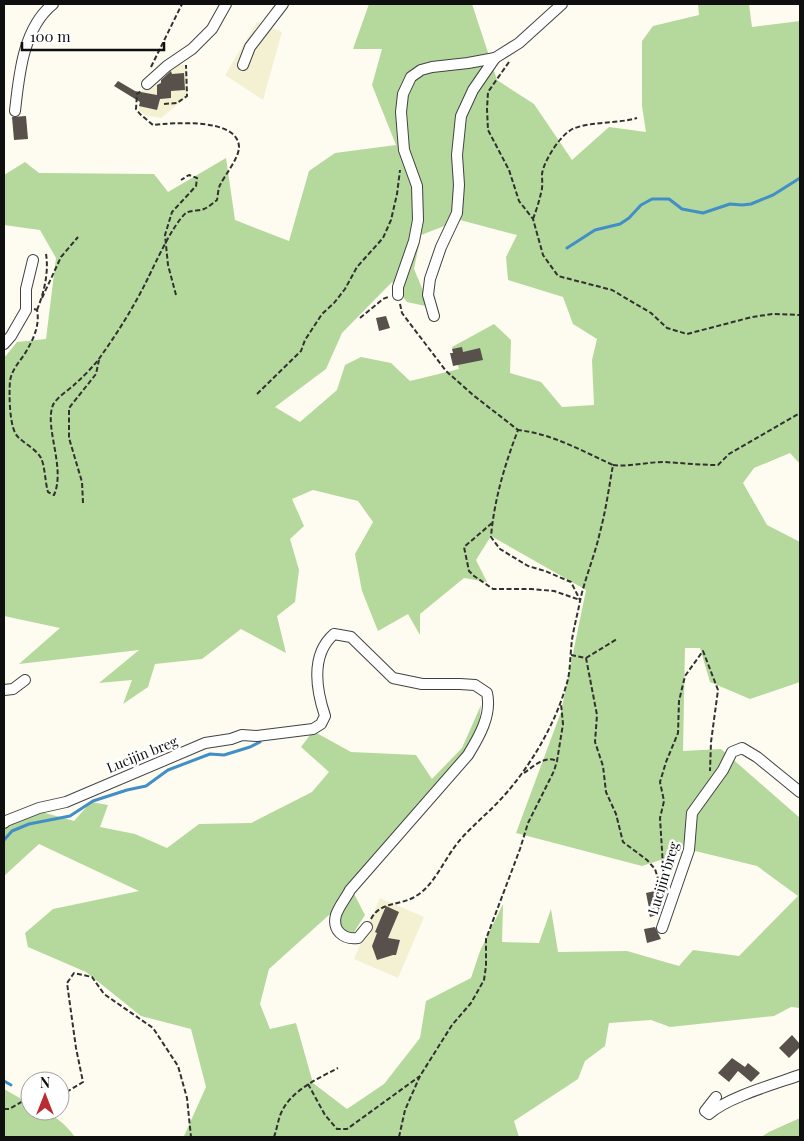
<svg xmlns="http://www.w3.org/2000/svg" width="804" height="1141" viewBox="0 0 804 1141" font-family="'Playfair Display',serif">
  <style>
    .farmland { fill: #f3f1d2 }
    .forest { fill: #b5d89c; fill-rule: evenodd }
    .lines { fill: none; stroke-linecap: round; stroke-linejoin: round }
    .stream { stroke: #428fc7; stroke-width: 3 }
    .building { fill: #57504b }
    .minor-casing { stroke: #424242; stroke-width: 12 }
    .path { stroke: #313131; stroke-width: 2; stroke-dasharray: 5 2.5; stroke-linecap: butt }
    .minor { stroke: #fff; stroke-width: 10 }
    .labels { text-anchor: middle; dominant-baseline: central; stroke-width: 5; stroke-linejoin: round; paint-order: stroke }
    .street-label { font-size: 14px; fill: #0f0f0f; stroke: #fff }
  </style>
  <rect width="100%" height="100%" fill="#fefcf1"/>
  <g class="farmland">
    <path d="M 257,22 L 282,32 L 263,100 L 225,75 Z"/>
    <path d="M 160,63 L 187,65 L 188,96 L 161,118 L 145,115 L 139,110 L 139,95 Z"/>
    <path d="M 380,898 L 424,917 L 398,978 L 354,959 Z"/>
  </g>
  <g class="forest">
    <path d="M 369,4 L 472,4 L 497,80 L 534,104 L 572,160 L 609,127 L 646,132 L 642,106 L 642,41 L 653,26 L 699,15 L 698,4 L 749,4 L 752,27 L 800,21 L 800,464 L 790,453 L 754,468 L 743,483 L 767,525 L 800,542 L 800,682 L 750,699 L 710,682 L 700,648 L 685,648 L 683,751 L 721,749 L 800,818 L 800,1008 L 791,1007 L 774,1016 L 670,1027 L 651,1020 L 609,1023 L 605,1046 L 585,1061 L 578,1079 L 514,1121 L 519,1137 L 181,1137 L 184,1136 L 206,1087 L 191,1029 L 141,1016 L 86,972 L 28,947 L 25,933 L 53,909 L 139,891 L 39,844 L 4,876 L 4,820 L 38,811 L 74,821 L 91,802 L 108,805 L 100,827 L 135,834 L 167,848 L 199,824 L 251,823 L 312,792 L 329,772 L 301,747 L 313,731 L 351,752 L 416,755 L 432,779 L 462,748 L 481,705 L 478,737 L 352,890 L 365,915 L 351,937 L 329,915 L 269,969 L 260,1004 L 270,1029 L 296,1023 L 313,1083 L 347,1109 L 384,1084 L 420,1038 L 426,1001 L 471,978 L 480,951 L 503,904 L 502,942 L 539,943 L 551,909 L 558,952 L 627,951 L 679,966 L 693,950 L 739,956 L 798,896 L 757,866 L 691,850 L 642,866 L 516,833 L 561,712 L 586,590 L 491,536 L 476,560 L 487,582 L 464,578 L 420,614 L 420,635 L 408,614 L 378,631 L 362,591 L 355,554 L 373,522 L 358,501 L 313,490 L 292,499 L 304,526 L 290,539 L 299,570 L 295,602 L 277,616 L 286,653 L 241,629 L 202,659 L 155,664 L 148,687 L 123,704 L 132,680 L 99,683 L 139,650 L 19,664 L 60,628 L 4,616 L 4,358 L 17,342 L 46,339 L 56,258 L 40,230 L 4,225 L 4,175 L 25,162 L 39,173 L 154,174 L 168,192 L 226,158 L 235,220 L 289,241 L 309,171 L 335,153 L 396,145 L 372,85 L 382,49 L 353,49 ZM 460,220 L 517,235 L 506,257 L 508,280 L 563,297 L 573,324 L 597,339 L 592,360 L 594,405 L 562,407 L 541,382 L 510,373 L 511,340 L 494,324 L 452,347 L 459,369 L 410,381 L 391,363 L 361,357 L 345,365 L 337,390 L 300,422 L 275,407 L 326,369 L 342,333 L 392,282 L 407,302 L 430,307 L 414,269 L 421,235 Z"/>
    <path d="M 4,1089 L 30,1104 L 30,1111 C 51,1111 63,1121 75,1137 L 4,1137 Z"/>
    <path d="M 800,1118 L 800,1137 L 761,1137 L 769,1132 Z"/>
  </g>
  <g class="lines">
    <g class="stream">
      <path d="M 567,248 L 595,230 L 620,224 L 629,218 L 641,205 L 652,199 L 669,199 L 682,209 L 703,213 L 730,204 L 742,205 L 751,204 L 773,195 L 800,178"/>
      <path d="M 4,840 L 12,831 L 29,824 L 70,816 L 93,801 L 127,790 L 146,786 L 168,770 L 210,754 L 224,755 L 250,747 L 260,742"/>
      <path d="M 4,1081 L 11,1085"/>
    </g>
  </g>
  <g class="building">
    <path d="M 171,71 L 172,74 L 184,73 L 185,90 L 171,91 L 171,98 L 160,99 L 157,110 L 139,106 L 140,102 L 114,86 L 118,81 L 135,91 L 157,95 L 157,85 L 161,83 L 161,80 Z"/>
    <path d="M 26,116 L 28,139 L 14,140 L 12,117 Z"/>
    <path d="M 386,316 L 390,328 L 379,331 L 376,318 Z"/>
    <path d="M 462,347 L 463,352 L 480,348 L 483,360 L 453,366 L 450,353 L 453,353 L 452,349 Z"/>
    <path d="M 668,888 L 665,898 L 660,900 L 662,907 L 660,914 L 650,917 L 647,908 L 649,908 L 646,893 Z"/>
    <path d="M 386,906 L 399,912 L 388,938 L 400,940 L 396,955 L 393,955 L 377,960 L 372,946 L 377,933 L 375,932 Z"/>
    <path d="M 655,927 L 661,939 L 647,943 L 644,929 Z"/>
    <path d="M 792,1035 L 800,1044 L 800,1047 L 789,1058 L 779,1048 Z"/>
    <path d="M 732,1058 L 745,1067 L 748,1063 L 760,1073 L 751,1082 L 738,1071 L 729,1082 L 718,1073 Z"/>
  </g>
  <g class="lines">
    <g class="minor-casing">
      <g id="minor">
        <path d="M 243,65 L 250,47 L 283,4"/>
        <path d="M 147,84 L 167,66 L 192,49 L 212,29 L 226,4"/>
        <path d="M 15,111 C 19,75 23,28 53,4"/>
        <path d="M 398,295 L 398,287 L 414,241 L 418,220 L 417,186 L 404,150 L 401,112 L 403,94 L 411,77 L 421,70 L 432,67 L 468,63 L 495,58 L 519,43 L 562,4"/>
        <path d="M 434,316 L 428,295 L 430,279 L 441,247 L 457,213 L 459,185 L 457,155 L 461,116 L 473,90 L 495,58"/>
        <path d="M 4,344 L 11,336 L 26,310 L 26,289 L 33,260"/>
        <path d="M 4,690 L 13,689 L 25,680"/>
        <path d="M 4,823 L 6,821 L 39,808 L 66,802 L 205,743 L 231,739 L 242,735 L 257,736 L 313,729 L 321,724 L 325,716 C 316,689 310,655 334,634 L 351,637 L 393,678 L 422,684 L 460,684 L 475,685 L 487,693 C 492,715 479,737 468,755 L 350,890 C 346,898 339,906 336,915 C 332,930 343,940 358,938 L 367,927"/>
        <path d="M 662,928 L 689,850 L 692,813 L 723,770 L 732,752 L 742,748 L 757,757 L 800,792"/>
        <path d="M 716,1097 L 705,1111 L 709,1114 C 728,1097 775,1084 800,1075"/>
      </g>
    </g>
    <g class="path">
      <path d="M 509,62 L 488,92 L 487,109 L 488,130 L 509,170 L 519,201 L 533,219 L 543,255 L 558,276 L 612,290 L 651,313 L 667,328 L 687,334 L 752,317 L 773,314 L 800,315"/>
      <path d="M 151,67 L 182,4"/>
      <path d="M 164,104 L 177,103 L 187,96 L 186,65"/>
      <path d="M 533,219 C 536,211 539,202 541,193 C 543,187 542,180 542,174 C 544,160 562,132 575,128 C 595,121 616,124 637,118"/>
      <path d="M 176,295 L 168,265 L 165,235 L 172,212 L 196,186 L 197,178 L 189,175 L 181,180"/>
      <path d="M 42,298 L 61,257 L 78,237"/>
      <path d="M 400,304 L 402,313 L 446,371 L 473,395 L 518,430 C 505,464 494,500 491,537 L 500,549 L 528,566 L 545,571 L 571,582 L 580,600"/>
      <path d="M 34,309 L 37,310 C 40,324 34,338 27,350 C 21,361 12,368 10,381 C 9,393 9,429 18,437 C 25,444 37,450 41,458 C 45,466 45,482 48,492 L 54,495 C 66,468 44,427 53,405 C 57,397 69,390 75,384 C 84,376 94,366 101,356 C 118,332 135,305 148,278 C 156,262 173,224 186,213 C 191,210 199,211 204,209 C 209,207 213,203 217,200 C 218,195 218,189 220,185 C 225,175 239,158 239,147 C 238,117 172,123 153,125 L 140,114 L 136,109 L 137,94 L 141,91"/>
      <path d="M 37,310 C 44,293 49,272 46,254"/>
      <path d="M 360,318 L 383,299 L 388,297"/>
      <path d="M 257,394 L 301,351 L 305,340 L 322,314 L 334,303 L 345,289 L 357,267 L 383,238 L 391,220 L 397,194 L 400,170"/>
      <path d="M 613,465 C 630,467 647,462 664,462 C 682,463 700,465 718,465 L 729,454 L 800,413"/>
      <path d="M 83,503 L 82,482 L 69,438 L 69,408 L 96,374 L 99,360"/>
      <path d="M 492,523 L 464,547 L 469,571 L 474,576 L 493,589 L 531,589 L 554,591 L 580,600"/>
      <path d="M 571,655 L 586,658 L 597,715 L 595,742 L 603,766 L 606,792 L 616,814 L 623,842 L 647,860 L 655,869 L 660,885 L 664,882 L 660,818 L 664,801 L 660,782 L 666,762 L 678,733 L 679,701 L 685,676 L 703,651 L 718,690 L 711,742 L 710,771"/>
      <path d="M 586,658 L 617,639"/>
      <path d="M 524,773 C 534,766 545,755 557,761"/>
      <path d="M 660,886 L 663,896"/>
      <path d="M 371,919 C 380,901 401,906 416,896 C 435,885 445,857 460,840 C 472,826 487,814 500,800 C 530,768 557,722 568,679 C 571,664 570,649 573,634 C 575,623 578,612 580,601 C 585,578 595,555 600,532 C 606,510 609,487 613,465 C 582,451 553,434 518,430"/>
      <path d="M 308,1084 L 325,1115 L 337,1129 L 347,1129 L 420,1076"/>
      <path d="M 60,1096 L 83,1082 L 76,1048 L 67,983 L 74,973 L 92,977 L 104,994 L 153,1028 L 178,1066 L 187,1098 L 191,1137"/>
      <path d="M 4,1109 L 9,1109 L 30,1097"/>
      <path d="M 274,1137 C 277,1129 278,1119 282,1111 C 292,1090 319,1078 338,1068"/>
      <path d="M 399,1137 L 405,1110 L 420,1076 L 452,1025 L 471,1003 L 484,980 L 486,966 L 486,939 L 520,849 L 528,823 L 554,771 L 557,761 L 563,724 L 561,704"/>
    </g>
    <use href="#minor" class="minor"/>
  </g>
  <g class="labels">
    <g class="street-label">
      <text transform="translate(142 754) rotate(-22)">Lucijin breg</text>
      <text transform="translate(663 878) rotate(-73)">Lucijin breg</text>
    </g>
  </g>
  <rect width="804" height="1141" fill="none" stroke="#0f0f0f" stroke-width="10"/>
  <g transform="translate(45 1096)"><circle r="24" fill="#ffffff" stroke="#9f9f9f"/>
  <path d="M0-4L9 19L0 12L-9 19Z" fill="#b92c30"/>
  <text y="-8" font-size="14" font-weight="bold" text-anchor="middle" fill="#0f0f0f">N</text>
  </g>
  <path d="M22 42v8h142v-8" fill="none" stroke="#0f0f0f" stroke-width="2.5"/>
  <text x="30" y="42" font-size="15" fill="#0f0f0f" stroke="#ffffff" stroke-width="4" paint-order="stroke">100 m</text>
</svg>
